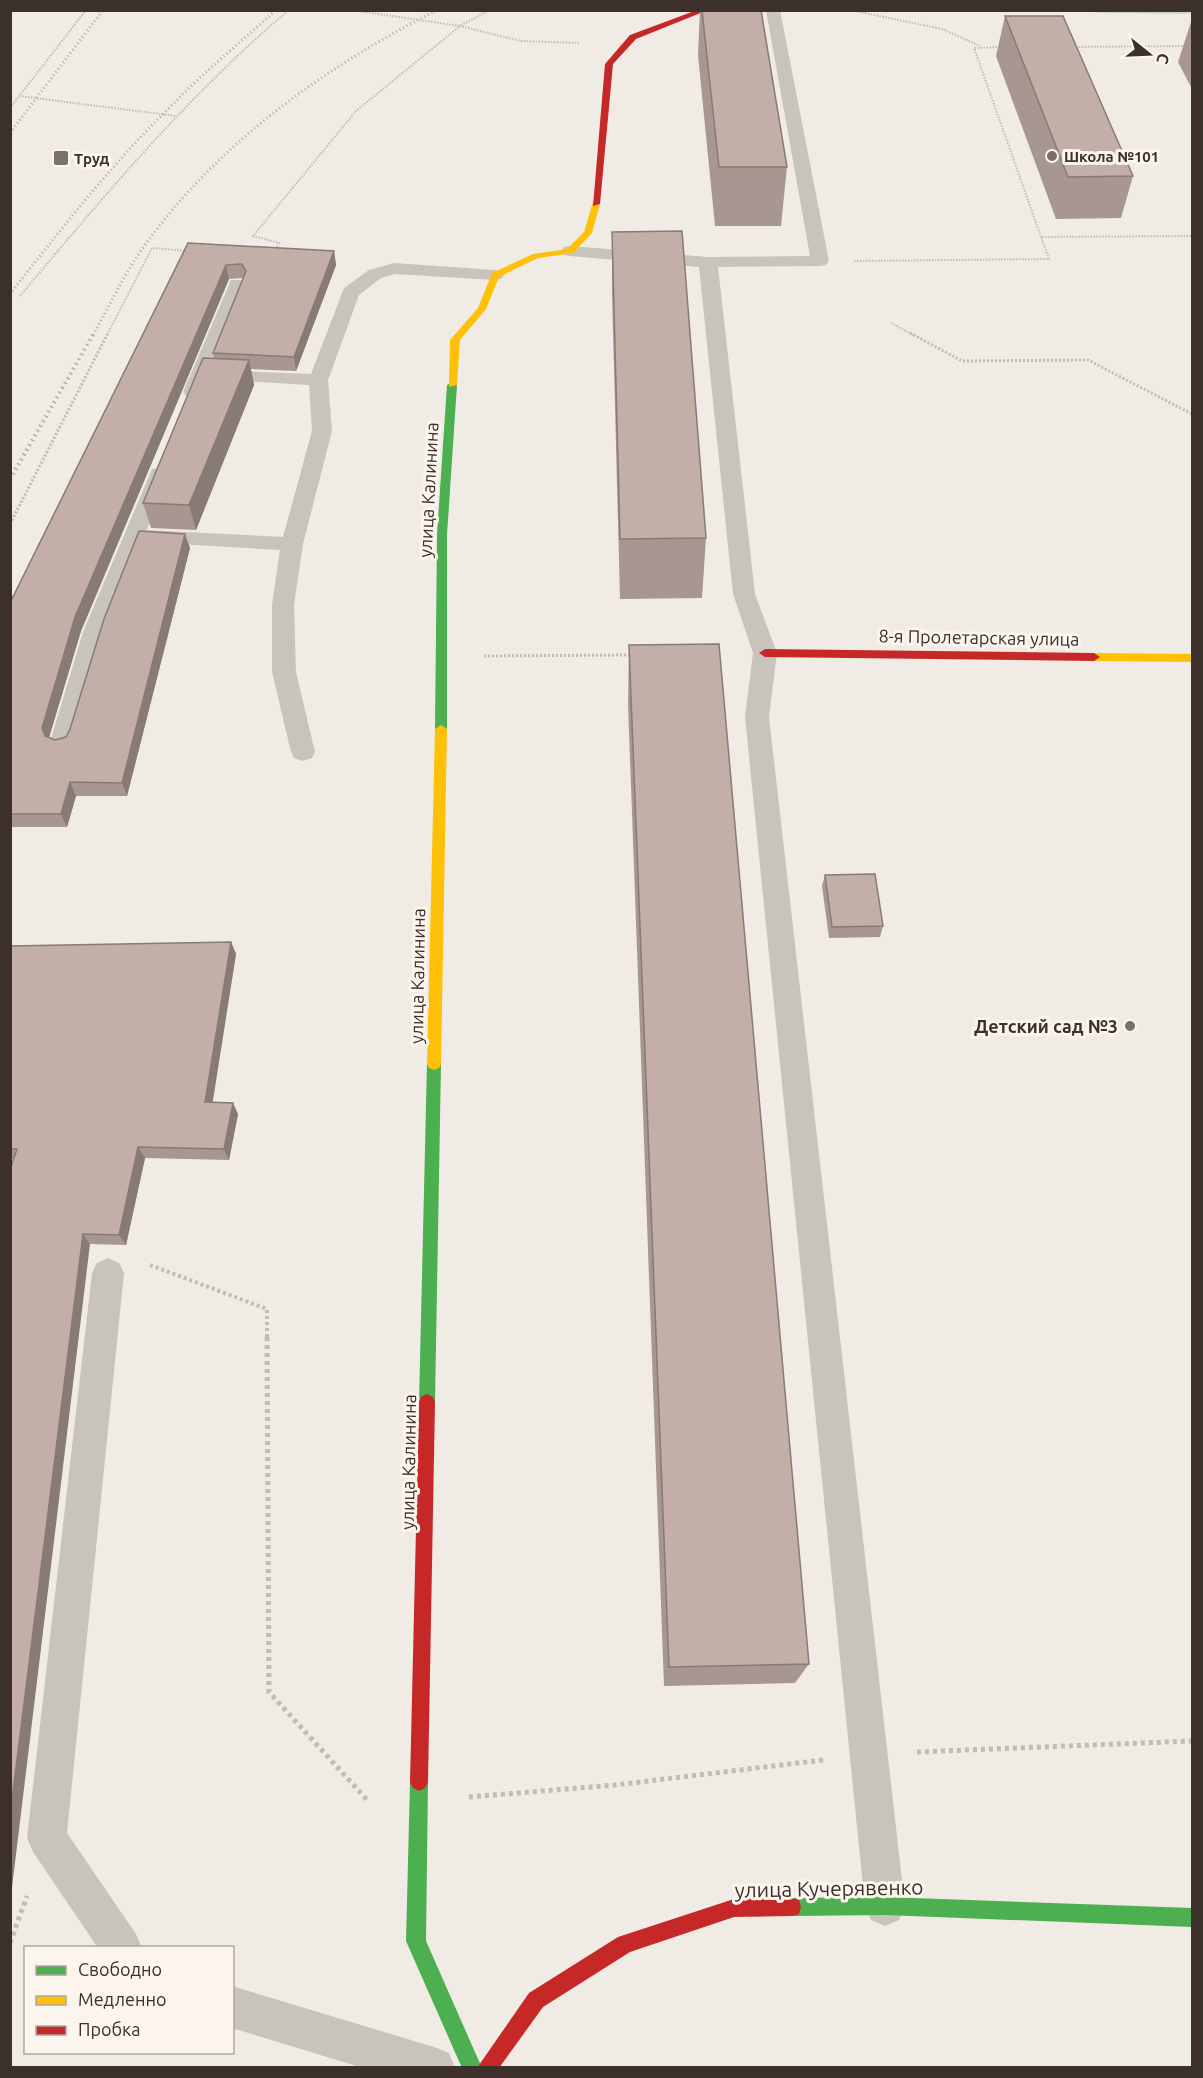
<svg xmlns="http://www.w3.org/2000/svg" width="1203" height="2078" viewBox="0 0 1203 2078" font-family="Ubuntu,sans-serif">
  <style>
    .green { fill: #d1d6bf }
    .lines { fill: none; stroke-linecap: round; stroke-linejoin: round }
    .path-far3 { stroke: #c2bbb6; stroke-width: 2; stroke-dasharray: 1.5 1.5; stroke-linecap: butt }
    .path-far2 { stroke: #c2bbb6; stroke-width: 3; stroke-dasharray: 2 2; stroke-linecap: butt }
    .path-far1 { stroke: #c2bbb6; stroke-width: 4; stroke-dasharray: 3 3; stroke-linecap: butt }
    .path { stroke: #c2bbb6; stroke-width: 5; stroke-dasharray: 4 4; stroke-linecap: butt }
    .lane { fill: #c9c3be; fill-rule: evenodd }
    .fast { fill: #4caf50; fill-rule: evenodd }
    .slow { fill: #ffc107; fill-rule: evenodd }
    .jam { fill: #c62828; fill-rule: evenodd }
    .rail-far1 { stroke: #b1aca8; stroke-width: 3; stroke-dasharray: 1 3; stroke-linecap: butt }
    .rail { stroke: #b1aca8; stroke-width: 4; stroke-dasharray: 1.5 4; stroke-linecap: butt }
    .wall { fill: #a89690 }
    .shaded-wall { fill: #887a75 }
    .building { fill: #c3afa7; stroke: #887a75; stroke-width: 1.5 }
    .poi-dot { fill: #7a716c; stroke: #fbf5ee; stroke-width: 2 }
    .labels { text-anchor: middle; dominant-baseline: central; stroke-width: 6; stroke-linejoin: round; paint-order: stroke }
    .far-poi-label { font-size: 15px; font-weight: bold; fill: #3b302b; stroke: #fbf5ee; text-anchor: start }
    .street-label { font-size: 18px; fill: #3b302b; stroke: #fbf5ee }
    .poi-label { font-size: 18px; font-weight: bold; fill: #3b302b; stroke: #fbf5ee; text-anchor: end }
    .near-street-label { font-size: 21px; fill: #3b302b; stroke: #fbf5ee }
  </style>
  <rect width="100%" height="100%" fill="#f0ebe5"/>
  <path class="green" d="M 1192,10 L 1192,13 L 1185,14 L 1103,13 L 1082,11 Z"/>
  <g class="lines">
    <g class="path-far3">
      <path d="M 351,10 L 460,26 L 490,10"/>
      <path d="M 850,10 L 942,29 L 980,46"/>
      <path d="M 1003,47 L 974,48 L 1041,237 L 1192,236"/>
      <path d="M 1073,47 L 1192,46"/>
      <path d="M 19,96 L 176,116"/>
      <path d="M 10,108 L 86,10"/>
      <path d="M 274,252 L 279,243 L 253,236 L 356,111 L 460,26 L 521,41 L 579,43"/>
      <path d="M 854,261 L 1049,259 L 1041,237"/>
      <path d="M 20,296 C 105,195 188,95 289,10"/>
      <path d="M 891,323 L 913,335"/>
      <path d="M 107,335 L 152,248 L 189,251"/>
    </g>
    <g class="path-far2">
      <path d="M 910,333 L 962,361 L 1088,360 L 1192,414"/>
      <path d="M 10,524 L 108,333"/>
      <path d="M 484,656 L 633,655"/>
    </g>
    <path class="path-far1" d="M 150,1265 L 267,1309 L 267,1338"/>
    <g class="path">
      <path d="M 267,1337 L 269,1692 L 368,1801"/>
      <path d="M 917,1752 L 1192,1741"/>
      <path d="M 469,1797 L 615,1785 L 823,1760"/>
      <path d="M 10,1943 L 27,1896"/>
    </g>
    <g class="lane">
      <path d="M 766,10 L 780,10 L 829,261 L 826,265 L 820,266 L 718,267 L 755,594 L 777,653 L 769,717 L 905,1906 L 899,1920 L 885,1926 L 871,1920 L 865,1906 L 745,717 L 753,653 L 733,594 L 699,267 L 570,256 L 564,255 L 561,251 L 564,247 L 570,246 L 708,257 L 810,256 Z"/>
      <path d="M 394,263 L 495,270 L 501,271 L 504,275 L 501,279 L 495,280 L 395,274 L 381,278 L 359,295 L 328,380 L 332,431 L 303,544 L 294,605 L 296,672 L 315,752 L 312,758 L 303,761 L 294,758 L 291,752 L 272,672 L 272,605 L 280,550 L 142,542 L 107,632 L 74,742 L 71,748 L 62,751 L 53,748 L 50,742 L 83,632 L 152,469 L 159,468 L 166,469 L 169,474 L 147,530 L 283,537 L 312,431 L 309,385 L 208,379 L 200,396 L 186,396 L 183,392 L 231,280 L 245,280 L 247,284 L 212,370 L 311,374 L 344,288 L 369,270 Z"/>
      <path d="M 108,1258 L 119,1263 L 124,1273 L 67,1833 L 136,1934 L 142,1948 L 98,1948 L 33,1852 L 27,1838 L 92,1273 L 97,1263 Z"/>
      <path d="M 232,1986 L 434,2047 L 449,2053 L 455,2068 L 363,2068 L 232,2028 Z"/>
    </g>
    <g class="fast">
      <path d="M 452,382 L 457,385 L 447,535 L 447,729 L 441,733 L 435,729 L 437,535 L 447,385 Z"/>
      <path d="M 434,1058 L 439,1060 L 441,1064 L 435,1402 L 433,1407 L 427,1410 L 421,1407 L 419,1402 L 427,1064 L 429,1060 Z"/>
      <path d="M 419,1773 L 425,1776 L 428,1782 L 426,1941 L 482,2068 L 462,2068 L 406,1941 L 410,1782 L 413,1776 Z"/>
      <path d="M 885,1897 L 1192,1908 L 1192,1927 L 885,1915 L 792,1916 L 785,1914 L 783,1907 L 785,1900 L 792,1898 Z"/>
    </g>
    <g class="slow">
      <path d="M 593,202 L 600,204 L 592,233 L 573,253 L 538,258 L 499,277 L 486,309 L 460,340 L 457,385 L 449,387 L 450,340 L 478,308 L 492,273 L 533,254 L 567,249 L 584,232 Z"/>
      <path d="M 1094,653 L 1192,654 L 1192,662 L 1094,661 L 1088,657 Z"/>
      <path d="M 441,725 L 447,729 L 441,1064 L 439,1068 L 434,1070 L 429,1068 L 427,1064 L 435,729 Z"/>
    </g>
    <g class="jam">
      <path d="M 697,10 L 708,10 L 636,39 L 613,64 L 600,204 L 593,206 L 605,64 L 630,35 Z"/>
      <path d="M 765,649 L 1094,653 L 1100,657 L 1094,661 L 765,657 L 759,653 Z"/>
      <path d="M 427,1394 L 433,1397 L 435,1402 L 428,1782 L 425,1788 L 419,1791 L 413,1788 L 410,1782 L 419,1402 L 421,1397 Z"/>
      <path d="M 792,1898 L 799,1900 L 801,1907 L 799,1914 L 792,1916 L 734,1917 L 630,1952 L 543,2007 L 499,2068 L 477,2068 L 529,1993 L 618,1937 L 734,1899 Z"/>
    </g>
    <g class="rail-far1">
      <path d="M 10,133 L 103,10"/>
      <path d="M 10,294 C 61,229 112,164 171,106 C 204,72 241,42 276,10"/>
      <path d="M 93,335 C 109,307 122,278 140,252 C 214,146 323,68 437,10"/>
    </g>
    <path class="rail" d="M 10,479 L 94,333"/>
  </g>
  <g class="wall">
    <path d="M 700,10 L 761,10 L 787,167 L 781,226 L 715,226 L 698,55 Z"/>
    <path d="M 1005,16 L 1133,176 L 1121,218 L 1056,219 L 996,56 Z"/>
    <path d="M 1191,22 L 1192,22 L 1192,89 L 1178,62 Z"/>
    <path d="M 612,232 L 706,538 L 702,598 L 620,599 L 612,291 Z"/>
    <path d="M 188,243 L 334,251 L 336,265 L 296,371 L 251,369 L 254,385 L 196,530 L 151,528 L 143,503 L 214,358 L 213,353 L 243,278 L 229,279 L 81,631 L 49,737 L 55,740 L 66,737 L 190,548 L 127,796 L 76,796 L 67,827 L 10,827 L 10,603 Z"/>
    <path d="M 629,645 L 809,1664 L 795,1683 L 664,1686 L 628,704 Z"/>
    <path d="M 825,875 L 883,926 L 880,937 L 829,938 L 822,886 Z"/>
    <path d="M 231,942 L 236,954 L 212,1102 L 238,1114 L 229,1160 L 145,1158 L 126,1245 L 90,1244 L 14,1159 L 10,1159 L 10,946 Z"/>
  </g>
  <g class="shaded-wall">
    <path d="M 334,251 L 336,265 L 296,371 L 294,357 Z"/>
    <path d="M 226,265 L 229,279 L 81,631 L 48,741 L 42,728 L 75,617 Z"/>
    <path d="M 249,360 L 254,385 L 196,530 L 189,505 Z"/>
    <path d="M 185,534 L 190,548 L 127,796 L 122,783 Z"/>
    <path d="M 70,782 L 76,796 L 67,827 L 61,814 Z"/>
    <path d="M 231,942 L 236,954 L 211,1113 L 205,1102 Z"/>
    <path d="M 233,1103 L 238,1114 L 229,1160 L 224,1149 Z"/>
    <path d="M 138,1147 L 145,1158 L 126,1245 L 119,1235 Z"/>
    <path d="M 83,1234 L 90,1244 L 10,1904 L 10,1815 Z"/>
  </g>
  <g class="building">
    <path d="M 702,10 L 761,10 L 787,167 L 719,167 Z"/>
    <path d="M 1005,16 L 1063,16 L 1133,176 L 1068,177 Z"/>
    <path d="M 682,231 L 706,538 L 620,539 L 612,232 Z"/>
    <path d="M 188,243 L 334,251 L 294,357 L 213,353 L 246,271 L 242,264 L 226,265 L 75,617 L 42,728 L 45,736 L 55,740 L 66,737 L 70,729 L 104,619 L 139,531 L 185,534 L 122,783 L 70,782 L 61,814 L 10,814 L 10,603 Z"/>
    <path d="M 203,358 L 249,360 L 189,505 L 143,503 Z"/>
    <path d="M 719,644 L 809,1664 L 669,1667 L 629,645 Z"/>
    <path d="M 875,874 L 883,926 L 832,927 L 825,875 Z"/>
    <path d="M 231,942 L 205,1102 L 233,1103 L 224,1149 L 138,1147 L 119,1235 L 83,1234 L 10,1815 L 10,1170 L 17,1149 L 10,1149 L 10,946 Z"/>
  </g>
  <g class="poi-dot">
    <circle cx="1052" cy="156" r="6"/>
    <rect x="53" y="150" width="16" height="16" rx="3"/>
    <circle cx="1130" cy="1026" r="6"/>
  </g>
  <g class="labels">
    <g class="far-poi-label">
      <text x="1064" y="156">Школа №101</text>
      <text x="74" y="158">Труд</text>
    </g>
    <g class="street-label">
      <text transform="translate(428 490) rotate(-87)">улица Калинина</text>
      <text transform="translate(979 637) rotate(1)">8-я Пролетарская улица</text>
      <text transform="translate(417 976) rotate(-89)">улица Калинина</text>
      <text transform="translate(408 1462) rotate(-89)">улица Калинина</text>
    </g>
    <g class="poi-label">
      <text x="1118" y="1026">Детский сад №3</text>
    </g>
    <g class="near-street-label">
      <text transform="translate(829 1888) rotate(-1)">улица Кучерявенко</text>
    </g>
  </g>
  <rect width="1203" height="2078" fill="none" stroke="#3b302b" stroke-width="24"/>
  <rect x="24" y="1946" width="210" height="108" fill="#fbf5ee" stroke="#aea6a0" stroke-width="1.5"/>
  <rect x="36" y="1966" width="30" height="9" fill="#4caf50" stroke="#aea6a0" stroke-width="1.5"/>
  <text x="78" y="1976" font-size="18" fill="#3b302b">Свободно</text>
  <rect x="36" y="1996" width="30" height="9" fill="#ffc107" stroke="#aea6a0" stroke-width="1.5"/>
  <text x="78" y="2006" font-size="18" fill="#3b302b">Медленно</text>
  <rect x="36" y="2026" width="30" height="9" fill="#c62828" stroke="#aea6a0" stroke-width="1.5"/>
  <text x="78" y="2036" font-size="18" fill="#3b302b">Пробка</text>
  <g transform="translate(1149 54) rotate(108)" stroke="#fbf5ee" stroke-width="4.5" paint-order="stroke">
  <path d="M0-4.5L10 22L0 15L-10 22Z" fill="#3b302b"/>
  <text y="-9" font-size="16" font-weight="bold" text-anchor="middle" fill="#3b302b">С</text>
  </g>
</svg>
